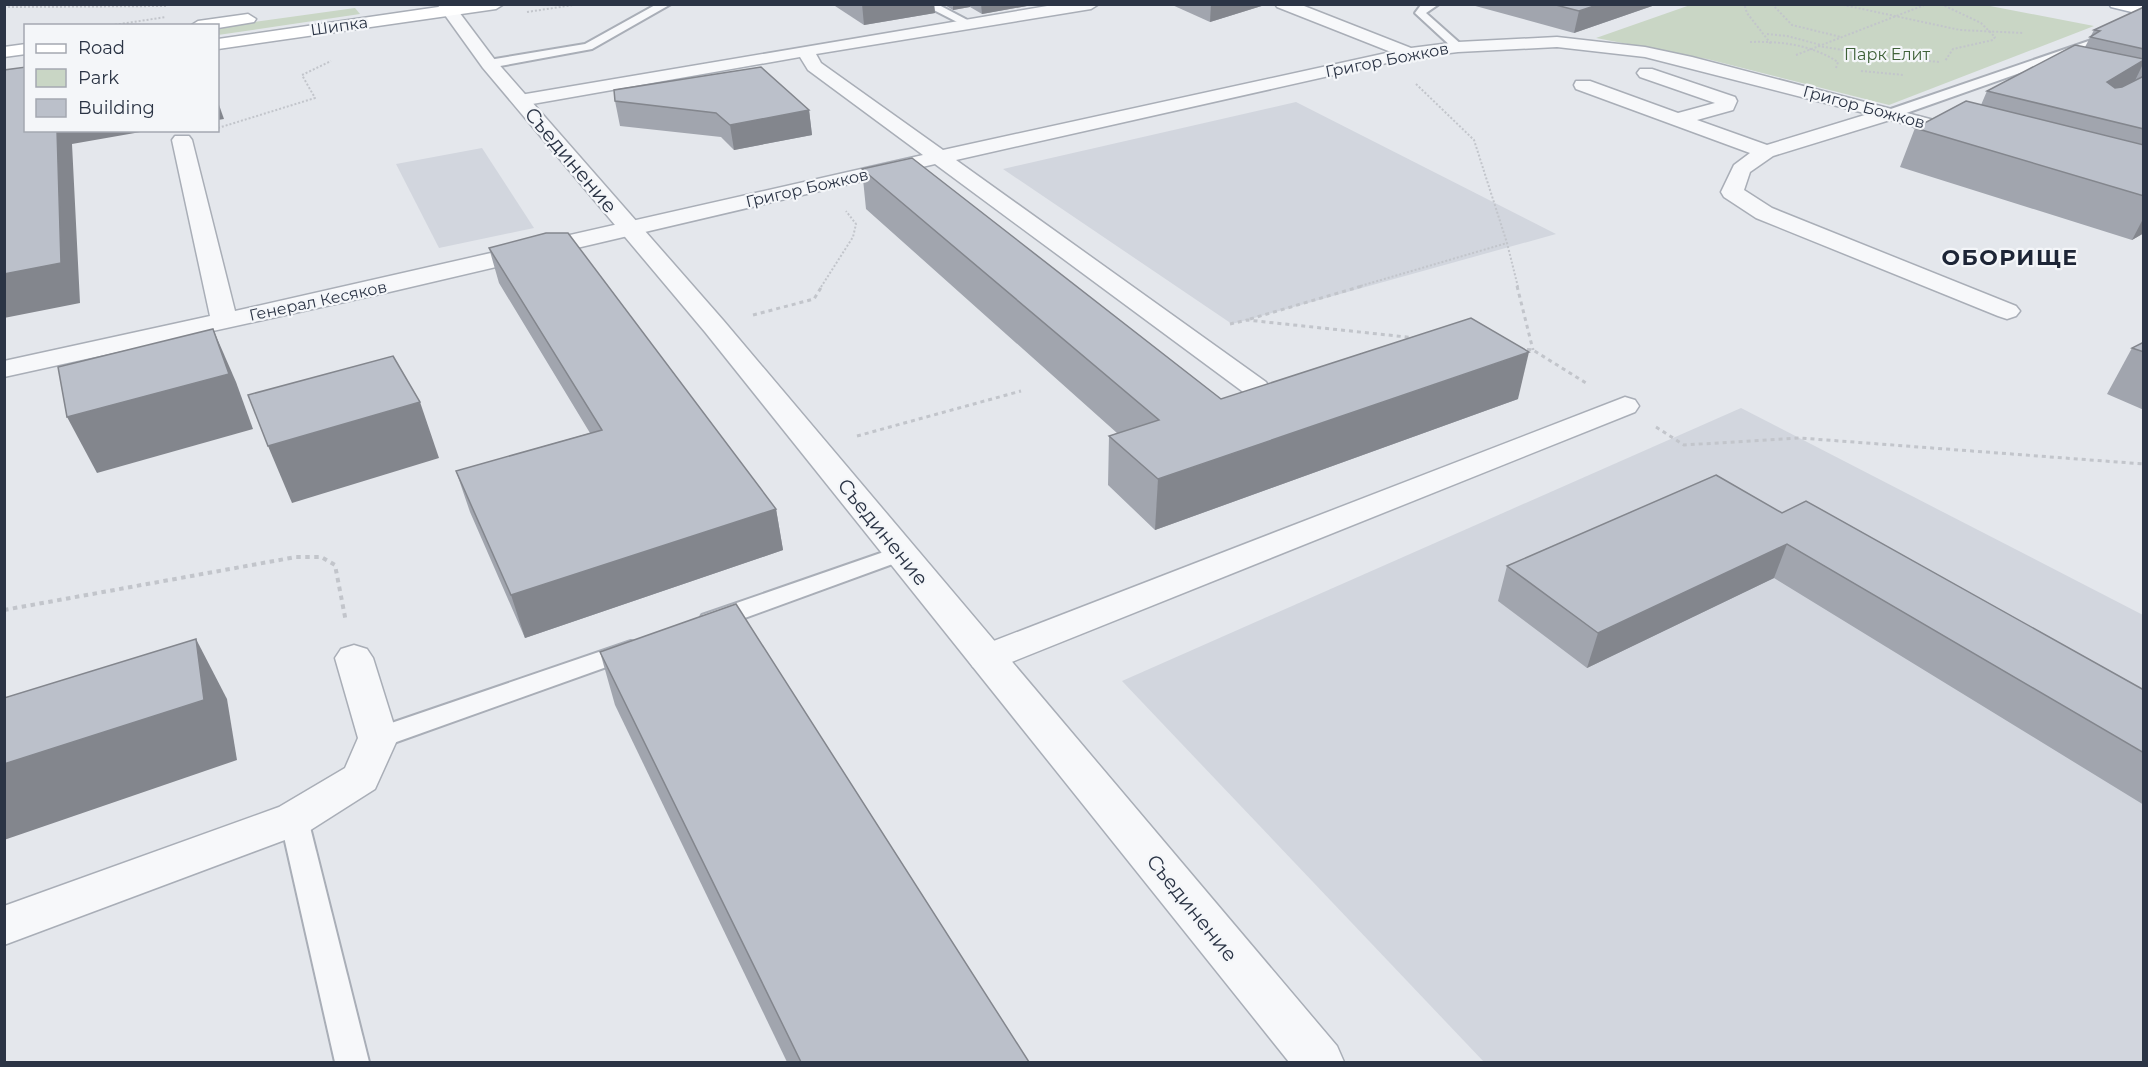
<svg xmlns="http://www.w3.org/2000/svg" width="2148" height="1067" viewBox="0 0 2148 1067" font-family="Montserrat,sans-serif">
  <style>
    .built { fill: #d2d6de }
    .green { fill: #c9d6c5 }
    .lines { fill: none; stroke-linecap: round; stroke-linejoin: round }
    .service-casing { stroke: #a9aeb7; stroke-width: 4 }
    .minor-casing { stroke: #a9aeb7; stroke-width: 3 }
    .tertiary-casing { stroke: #a9aeb7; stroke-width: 3 }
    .secondary-casing { stroke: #a9aeb7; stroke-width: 3 }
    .primary-casing { stroke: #a3abb8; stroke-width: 3 }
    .path-far2 { stroke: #c2c5cb; stroke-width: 2; stroke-dasharray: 2 2; stroke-linecap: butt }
    .path-far1 { stroke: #c2c5cb; stroke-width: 3; stroke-dasharray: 4 4; stroke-linecap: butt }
    .path { stroke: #c2c5cb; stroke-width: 4; stroke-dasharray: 4.5 4.5; stroke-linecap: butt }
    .service { fill: #f7f8fa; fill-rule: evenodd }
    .minor { fill: #f7f8fa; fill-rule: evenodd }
    .tertiary { fill: #f7f8fa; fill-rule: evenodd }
    .secondary { fill: #fff; fill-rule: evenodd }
    .primary { fill: #fff; fill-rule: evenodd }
    .wall { fill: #a1a5ae }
    .shaded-wall { fill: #83868d }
    .building { fill: #bbc0ca; stroke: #83868d; stroke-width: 1.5 }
    .labels { text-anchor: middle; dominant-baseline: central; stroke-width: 4.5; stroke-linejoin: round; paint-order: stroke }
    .far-street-label { font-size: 16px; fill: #2b3445; stroke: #f4f6f9 }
    .far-park-label { font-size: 16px; fill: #3f6138; stroke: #f4f6f9 }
    .street-label { font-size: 20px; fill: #2b3445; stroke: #f4f6f9 }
    .far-district-label { font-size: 22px; font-weight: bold; letter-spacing: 1.5px; fill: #1d2536; stroke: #f4f6f9 }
  </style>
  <rect width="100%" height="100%" fill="#e4e7ec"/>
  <g class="built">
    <path d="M 1296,102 L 1556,234 L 1232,324 L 1003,169 Z"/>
    <path d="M 482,148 L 534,228 L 439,248 L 396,164 Z"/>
    <path d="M 1741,408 L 2143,615 L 2143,1062 L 1484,1062 L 1122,681 Z"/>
  </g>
  <g class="green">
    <path d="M 1693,4 L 1985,5 L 2094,26 L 1889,105 L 1707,59 L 1596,38 Z"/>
    <path d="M 355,8 L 360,14 L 218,35 L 218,27 Z"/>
  </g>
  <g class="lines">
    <g class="service-casing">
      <g id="service">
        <path d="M 657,4 L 671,4 L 592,49 L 489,68 L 483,64 L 489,60 L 585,44 Z"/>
        <path d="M 922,4 L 937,4 L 975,24 L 969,27 L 965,26 Z"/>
        <path d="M 1439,4 L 1426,13 L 1462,45 L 1462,49 L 1454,49 L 1415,13 L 1421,5 Z"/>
        <path d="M 2144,22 L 2144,29 L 1895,117 L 1885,117 L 1883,114 L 1885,111 Z"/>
        <path d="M 901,546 L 909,548 L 912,553 L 909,558 L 720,627 L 711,629 L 702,627 L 699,621 L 702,615 Z"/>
        <path d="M 631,641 L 640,643 L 644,649 L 640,655 L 388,745 L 378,748 L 368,745 L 364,738 L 368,731 Z"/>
        <path d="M 294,808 L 304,811 L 308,819 L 369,1062 L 335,1062 L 280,819 L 284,811 Z"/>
      </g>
    </g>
    <g class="minor-casing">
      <g id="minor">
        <path d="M 1059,4 L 1099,4 L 1091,9 L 816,54 L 821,63 L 943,150 L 1391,52 L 1277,7 L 1275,4 L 1299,4 L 1411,48 L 1458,42 L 1557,37 L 1645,47 L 1692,57 L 1976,131 L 1979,135 L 1976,139 L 1969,141 L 1890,120 L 1773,156 L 1750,172 L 1744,190 L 1772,208 L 2016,306 L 2020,311 L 2016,316 L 2007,319 L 1998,316 L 1756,218 L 1724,197 L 1721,192 L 1734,165 L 1750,153 L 1576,89 L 1574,85 L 1576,81 L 1590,81 L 1678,113 L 1715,103 L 1640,77 L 1637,73 L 1640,69 L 1652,69 L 1735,97 L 1737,101 L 1733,110 L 1697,120 L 1767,145 L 1868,114 L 1645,57 L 1557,47 L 1458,52 L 1409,58 L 956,160 L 1266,382 L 1270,388 L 1266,394 L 1256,396 L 1246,394 L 935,164 L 385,293 L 4,377 L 4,361 L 210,316 L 172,140 L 175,136 L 189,136 L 192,140 L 235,311 L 923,155 L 808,70 L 800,57 L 521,106 L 514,104 L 512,100 L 514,96 Z"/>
        <path d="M 1625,397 L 1635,400 L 1639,406 L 1635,412 L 999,667 L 986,671 L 973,667 L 967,658 L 973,649 Z"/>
        <path d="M 354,645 L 367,649 L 373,658 L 398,738 L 375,789 L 309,831 L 4,945 L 4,906 L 279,807 L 345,768 L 358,738 L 335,658 L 341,649 Z"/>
      </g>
    </g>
    <g class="tertiary-casing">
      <path id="tertiary" d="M 437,4 L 453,4 L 495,60 L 723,320 L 1337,1046 L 1344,1062 L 1289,1062 L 705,332 L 483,68 Z"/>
    </g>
    <g class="secondary-casing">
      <g id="secondary">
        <path d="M 459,4 L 504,4 L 496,9 L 218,49 L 218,39 Z"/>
        <path d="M 248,14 L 256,19 L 254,22 L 218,28 L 218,26 L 190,26 L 198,21 Z"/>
        <path d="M 26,44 L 26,54 L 4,57 L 4,47 Z"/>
      </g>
    </g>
    <g class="primary-casing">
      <path id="primary" d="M 2109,4 L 2144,5 L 2144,15 L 2111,7 Z"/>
    </g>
    <g class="path-far2">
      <path d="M 1749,4 L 1745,7 L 1747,13 L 1771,44"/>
      <path d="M 1772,4 L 1792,25 L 1841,37"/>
      <path d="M 1839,4 L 1960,30 L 2023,33"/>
      <path d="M 1941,4 L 1981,23 L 1995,37 L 1993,40 L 1953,49 L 1945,61"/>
      <path d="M 4,7 L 167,6"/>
      <path d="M 527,12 L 580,4"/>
      <path d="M 107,26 L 166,17"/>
      <path d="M 1767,34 L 1787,36 L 1821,45"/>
      <path d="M 1750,42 C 1781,41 1812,45 1838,62 L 1836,68"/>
      <path d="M 1818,46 L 1893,58 L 1940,62"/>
      <path d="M 1796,55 L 1927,4"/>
      <path d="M 1861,71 L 1904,75"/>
      <path d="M 1416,84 L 1474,140 L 1507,243 L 1518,287"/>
      <path d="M 218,128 L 315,98 L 302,75 L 331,61"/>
      <path d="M 821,287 L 853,237 L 856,224 L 846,211"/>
      <path d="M 1357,287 L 1507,243"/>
    </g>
    <g class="path-far1">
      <path d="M 1517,286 L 1533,350"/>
      <path d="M 753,315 L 814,299 L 822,286"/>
      <path d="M 1250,319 L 1362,286"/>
      <path d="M 1230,324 L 1247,320 L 1416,338"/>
      <path d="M 1519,349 L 1533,350 L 1586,383"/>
      <path d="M 1656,427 L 1684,445 L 1800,438 L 2144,464"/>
      <path d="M 857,436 L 1021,391"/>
    </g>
    <path class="path" d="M 4,610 L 296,557 L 321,557 L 335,565 L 346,622"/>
    <use href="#service" class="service"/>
    <use href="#minor" class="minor"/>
    <use href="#tertiary" class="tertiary"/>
    <use href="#secondary" class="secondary"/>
    <use href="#primary" class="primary"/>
  </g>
  <g class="wall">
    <path d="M 832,4 L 934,4 L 935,13 L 864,25 Z"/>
    <path d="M 943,4 L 1038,4 L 982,14 L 970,7 L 953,10 Z"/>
    <path d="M 1170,4 L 1268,4 L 1210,22 Z"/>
    <path d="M 1468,4 L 1658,4 L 1574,33 Z"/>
    <path d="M 2144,7 L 2144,233 L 2132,240 L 1900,167 L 1915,128 L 1981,105 L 1987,91 L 2085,47 L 2094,30 Z"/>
    <path d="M 615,101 L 809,110 L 812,135 L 734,150 L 721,137 L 620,126 Z"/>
    <path d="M 862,169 L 1221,399 L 1518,399 L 1155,530 L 1108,485 L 1109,436 L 1117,433 L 866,209 Z"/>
    <path d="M 489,248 L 776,509 L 783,550 L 525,638 L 470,512 L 456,471 L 590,433 L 499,283 Z"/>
    <path d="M 2144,342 L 2144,410 L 2107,394 L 2132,348 Z"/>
    <path d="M 1782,513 L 2144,690 L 2144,805 L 1774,578 L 1587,668 L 1498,601 L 1507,566 Z"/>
    <path d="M 600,652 L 1029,1062 L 787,1062 L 615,705 Z"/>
  </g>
  <g class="shaded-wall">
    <path d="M 862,4 L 934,4 L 935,13 L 864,25 Z"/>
    <path d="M 953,4 L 970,4 L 970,7 L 953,10 Z"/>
    <path d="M 981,4 L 1038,4 L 982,14 Z"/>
    <path d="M 1211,4 L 1268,4 L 1210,22 Z"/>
    <path d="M 1600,4 L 1658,4 L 1574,33 L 1579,11 Z"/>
    <path d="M 2144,60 L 2144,62 L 2128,95 L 2092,117 L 2107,82 Z"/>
    <path d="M 218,102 L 224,119 L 218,120 Z"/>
    <path d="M 809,110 L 812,135 L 734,150 L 730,125 Z"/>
    <path d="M 57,130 L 152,130 L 72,144 L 80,303 L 4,318 L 4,274 Z"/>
    <path d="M 2144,217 L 2144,233 L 2132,240 Z"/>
    <path d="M 213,329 L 236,382 L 253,429 L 97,473 L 67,417 Z"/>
    <path d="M 1529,352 L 1518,399 L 1155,530 L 1158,479 Z"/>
    <path d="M 420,402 L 439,458 L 292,503 L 268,446 Z"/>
    <path d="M 776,509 L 783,550 L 525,638 L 511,595 Z"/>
    <path d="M 1787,544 L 1774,578 L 1587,668 L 1598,633 Z"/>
    <path d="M 196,639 L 227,699 L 237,760 L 4,840 L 4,764 Z"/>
  </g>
  <g class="building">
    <path d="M 1552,4 L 1600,4 L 1579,11 Z"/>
    <path d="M 2144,7 L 2144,49 L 2090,37 L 2100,31 L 2094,30 Z"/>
    <path d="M 2075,45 L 2144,59 L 2144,60 L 2107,82 L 2115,88 L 2122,87 L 2144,76 L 2144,129 L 1987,91 Z"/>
    <path d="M 26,67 L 26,130 L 57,130 L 61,263 L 4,274 L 4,70 Z"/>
    <path d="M 761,67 L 809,110 L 730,125 L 716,113 L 615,101 L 614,90 Z"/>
    <path d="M 1966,101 L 2144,145 L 2144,196 L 1915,128 Z"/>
    <path d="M 912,158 L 1221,399 L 1471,318 L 1529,352 L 1158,479 L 1109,436 L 1159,420 L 862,169 Z"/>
    <path d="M 546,233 L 568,233 L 776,509 L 511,595 L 456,471 L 602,430 L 489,248 Z"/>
    <path d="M 213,329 L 229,374 L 67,417 L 58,367 Z"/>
    <path d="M 2144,342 L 2144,352 L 2132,348 Z"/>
    <path d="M 393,356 L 420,402 L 268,446 L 248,395 Z"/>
    <path d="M 1716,475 L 1782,513 L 1806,501 L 2144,690 L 2144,753 L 1787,544 L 1598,633 L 1507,566 Z"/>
    <path d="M 736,604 L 1029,1062 L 801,1062 L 600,652 Z"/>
    <path d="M 196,639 L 204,700 L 4,764 L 4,698 Z"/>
  </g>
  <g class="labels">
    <g class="far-street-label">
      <text transform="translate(339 26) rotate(-8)">Шипка</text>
      <text transform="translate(1387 60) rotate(-11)">Григор Божков</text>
      <text transform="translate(1864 107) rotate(15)">Григор Божков</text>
      <text transform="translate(807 188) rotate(-13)">Григор Божков</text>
      <text transform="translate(318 301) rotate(-12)">Генерал Кесяков</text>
    </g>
    <g class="far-park-label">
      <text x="1887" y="54">Парк Елит</text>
    </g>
    <g class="street-label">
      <text transform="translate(571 160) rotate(50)">Съединение</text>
      <text transform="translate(883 532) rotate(51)">Съединение</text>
      <text transform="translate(1192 908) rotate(51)">Съединение</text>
    </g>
    <g class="far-district-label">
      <text x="2010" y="257">ОБОРИЩЕ</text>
    </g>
  </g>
  <rect width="2148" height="1067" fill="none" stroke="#2b3445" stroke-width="12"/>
  <rect x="24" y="24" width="195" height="108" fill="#f4f6f9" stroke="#a4a8b1" stroke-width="1.5"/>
  <rect x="36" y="44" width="30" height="9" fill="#ffffff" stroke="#a4a8b1" stroke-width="1.5"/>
  <text x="78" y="54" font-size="18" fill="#2b3445">Road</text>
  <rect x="36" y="69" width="30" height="18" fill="#c9d6c5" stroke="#a4a8b1" stroke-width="1.5"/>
  <text x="78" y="84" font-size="18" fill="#2b3445">Park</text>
  <rect x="36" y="99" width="30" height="18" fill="#bbc0ca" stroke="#a4a8b1" stroke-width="1.5"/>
  <text x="78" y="114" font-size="18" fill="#2b3445">Building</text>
</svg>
